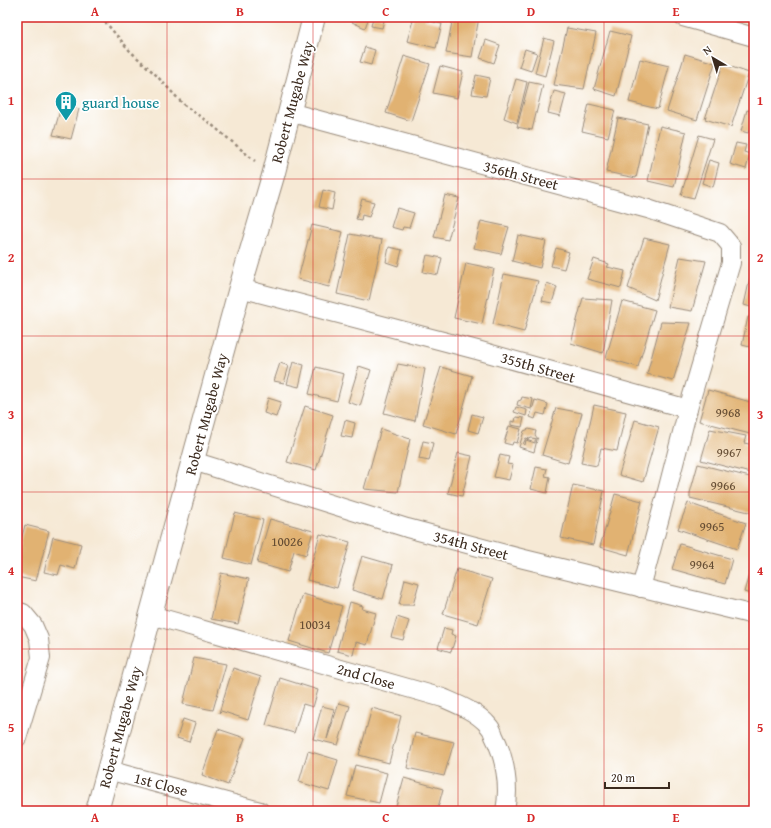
<svg xmlns="http://www.w3.org/2000/svg" width="771" height="828" viewBox="0 0 771 828" font-family="'Gentium Book Plus',serif">
  <style>
    .building { fill: #e1b272 }
    .lines { fill: none; stroke-linecap: round; stroke-linejoin: round }
    .minor-casing { stroke: #988a7a; stroke-width: 20 }
    .tertiary-casing { stroke: #988a7a; stroke-width: 24 }
    .path { stroke: #988a7a; stroke-width: 2.5; stroke-dasharray: 3 3; stroke-linecap: butt }
    .minor { stroke: #fff; stroke-width: 18 }
    .tertiary { stroke: #fff; stroke-width: 22 }
    .grid { fill: none; stroke: #d62828; stroke-width: 1; stroke-opacity: 0.55 }
    .labels { text-anchor: middle; dominant-baseline: central; stroke-width: 3.5; stroke-linejoin: round; paint-order: stroke }
    .number-label { font-size: 13px; fill: #644c33 }
    .culture-label { font-size: 15px; fill: #0d838f; stroke: #fff; text-anchor: start }
    .street-label { font-size: 15px; fill: #3b2a1e; stroke: #fff }
    .neatline { fill: none; stroke: #d62828; stroke-width: 1.5 }
    .grid-label { font-size: 13px; text-anchor: middle; font-weight: bold; fill: #d62828 }
  </style>
  <rect width="100%" height="100%" fill="#fff"/>
  <filter id="ink" filterUnits="userSpaceOnUse"><feTurbulence type="fractalNoise" baseFrequency=".025" numOctaves="2"/><feDisplacementMap in="SourceGraphic" scale="8" xChannelSelector="R" yChannelSelector="G"/><feConvolveMatrix kernelMatrix="1 2 1 2 8 2 1 2 1" color-interpolation-filters="sRGB"/></filter>
  <filter id="wash" filterUnits="userSpaceOnUse"><feTurbulence type="fractalNoise" baseFrequency=".012" numOctaves="4" result="noise"/><feDisplacementMap in="SourceGraphic" scale="16" xChannelSelector="R" yChannelSelector="G"/><feGaussianBlur stdDeviation="0.9" result="paint"/><feColorMatrix in="noise" values="0 0 0 0 0 0 0 0 0 0 0 0 0 0 0 0 0 1.4 0 .05"/><feComposite in="paint" operator="in"/></filter>
  <g filter="url(#wash)">
    <rect width="100%" height="100%" fill="#f6e9d5"/>
    <g id="blocks">
      <g class="building">
        <path d="M 354,17 L 369,17 L 365,28 L 352,22 Z"/>
        <path d="M 373,17 L 385,17 L 382,28 L 371,26 Z"/>
        <path d="M 414,17 L 426,17 L 425,20 L 442,24 L 436,48 L 407,41 Z"/>
        <path d="M 453,17 L 479,17 L 472,57 L 446,53 Z"/>
        <path d="M 567,28 L 596,33 L 584,89 L 554,85 Z"/>
        <path d="M 610,31 L 631,36 L 616,96 L 594,89 Z"/>
        <path d="M 544,38 L 554,41 L 545,76 L 535,73 Z"/>
        <path d="M 486,40 L 500,45 L 494,63 L 480,58 Z"/>
        <path d="M 365,47 L 375,50 L 371,65 L 360,62 Z"/>
        <path d="M 525,49 L 537,53 L 531,71 L 519,67 Z"/>
        <path d="M 685,54 L 715,63 L 697,120 L 667,111 Z"/>
        <path d="M 404,56 L 430,64 L 411,121 L 386,113 Z"/>
        <path d="M 640,59 L 669,66 L 658,109 L 629,102 Z"/>
        <path d="M 723,64 L 749,73 L 731,127 L 705,119 Z"/>
        <path d="M 440,66 L 463,72 L 457,98 L 433,93 Z"/>
        <path d="M 476,75 L 490,78 L 486,96 L 472,94 Z"/>
        <path d="M 516,79 L 527,82 L 517,123 L 504,118 Z"/>
        <path d="M 529,82 L 543,85 L 532,130 L 517,127 Z"/>
        <path d="M 554,91 L 566,94 L 560,116 L 548,113 Z"/>
        <path d="M 62,104 L 79,109 L 71,139 L 53,135 Z"/>
        <path d="M 589,104 L 615,110 L 608,137 L 582,131 Z"/>
        <path d="M 747,110 L 754,112 L 754,130 L 750,129 L 748,133 L 741,131 Z"/>
        <path d="M 618,118 L 648,124 L 636,178 L 606,172 Z"/>
        <path d="M 660,126 L 686,132 L 674,187 L 648,181 Z"/>
        <path d="M 699,135 L 713,139 L 694,198 L 681,195 Z"/>
        <path d="M 736,143 L 746,145 L 744,152 L 750,154 L 746,169 L 730,164 Z"/>
        <path d="M 709,160 L 719,163 L 713,187 L 702,183 Z"/>
        <path d="M 323,190 L 335,193 L 332,210 L 319,207 Z"/>
        <path d="M 445,195 L 459,198 L 448,240 L 434,237 Z"/>
        <path d="M 362,199 L 374,202 L 369,217 L 362,215 L 361,220 L 356,219 Z"/>
        <path d="M 397,208 L 414,213 L 409,228 L 403,227 L 402,230 L 391,227 Z"/>
        <path d="M 481,221 L 509,227 L 501,254 L 474,248 Z"/>
        <path d="M 312,225 L 343,232 L 329,287 L 298,279 Z"/>
        <path d="M 350,234 L 382,240 L 369,301 L 337,294 Z"/>
        <path d="M 518,235 L 546,241 L 540,268 L 512,261 Z"/>
        <path d="M 644,238 L 670,244 L 655,300 L 628,288 Z"/>
        <path d="M 389,247 L 402,250 L 398,266 L 386,262 Z"/>
        <path d="M 556,248 L 569,252 L 564,269 L 551,266 Z"/>
        <path d="M 427,255 L 442,258 L 438,275 L 423,272 Z"/>
        <path d="M 680,257 L 706,261 L 692,311 L 668,307 Z"/>
        <path d="M 594,259 L 609,264 L 607,267 L 625,271 L 621,288 L 587,279 Z"/>
        <path d="M 466,263 L 494,269 L 482,324 L 454,318 Z"/>
        <path d="M 504,274 L 538,281 L 524,332 L 493,324 Z"/>
        <path d="M 750,278 L 754,279 L 754,308 L 744,305 Z"/>
        <path d="M 547,283 L 557,287 L 552,303 L 542,301 Z"/>
        <path d="M 583,298 L 612,300 L 603,353 L 571,343 Z"/>
        <path d="M 622,301 L 655,310 L 638,367 L 606,358 Z"/>
        <path d="M 748,317 L 754,318 L 754,348 L 742,345 Z"/>
        <path d="M 661,322 L 691,323 L 673,381 L 647,374 Z"/>
        <path d="M 293,362 L 304,365 L 299,387 L 287,384 Z"/>
        <path d="M 280,363 L 289,366 L 284,383 L 274,381 Z"/>
        <path d="M 398,364 L 425,369 L 415,421 L 384,413 Z"/>
        <path d="M 359,366 L 371,370 L 360,406 L 348,402 Z"/>
        <path d="M 316,367 L 344,374 L 337,401 L 309,394 Z"/>
        <path d="M 441,367 L 472,376 L 456,434 L 423,424 Z"/>
        <path d="M 708,390 L 754,403 L 754,435 L 699,421 Z"/>
        <path d="M 522,397 L 533,399 L 531,409 L 517,405 L 518,401 L 521,400 Z"/>
        <path d="M 268,398 L 281,402 L 276,417 L 264,413 Z"/>
        <path d="M 535,400 L 548,404 L 545,415 L 537,413 L 535,419 L 530,417 Z"/>
        <path d="M 594,405 L 626,412 L 617,451 L 601,448 L 597,466 L 581,463 Z"/>
        <path d="M 305,406 L 333,415 L 316,470 L 287,462 Z"/>
        <path d="M 516,407 L 527,410 L 526,416 L 514,412 Z"/>
        <path d="M 556,408 L 582,413 L 568,463 L 542,455 Z"/>
        <path d="M 472,414 L 483,417 L 478,433 L 468,430 Z"/>
        <path d="M 516,417 L 524,418 L 522,427 L 511,425 L 511,421 L 515,422 Z"/>
        <path d="M 345,420 L 355,423 L 352,438 L 341,436 Z"/>
        <path d="M 635,420 L 659,427 L 643,482 L 619,475 Z"/>
        <path d="M 509,426 L 521,429 L 517,443 L 513,442 L 512,445 L 504,443 Z"/>
        <path d="M 381,429 L 410,439 L 398,492 L 364,489 Z"/>
        <path d="M 529,429 L 536,431 L 535,435 L 538,439 L 531,438 L 530,439 L 526,438 L 523,444 L 525,445 L 526,440 L 535,443 L 535,440 L 537,440 L 534,452 L 519,447 L 524,431 Z"/>
        <path d="M 710,429 L 746,436 L 744,443 L 754,445 L 754,474 L 701,460 Z"/>
        <path d="M 423,441 L 433,443 L 429,461 L 419,459 Z"/>
        <path d="M 458,453 L 472,456 L 462,496 L 448,493 Z"/>
        <path d="M 500,455 L 509,457 L 507,464 L 513,465 L 509,480 L 494,477 Z"/>
        <path d="M 698,464 L 754,478 L 754,508 L 753,513 L 690,498 L 690,493 Z"/>
        <path d="M 536,467 L 547,469 L 545,476 L 550,477 L 547,493 L 531,489 Z"/>
        <path d="M 573,485 L 604,491 L 593,545 L 561,538 Z"/>
        <path d="M 615,494 L 642,501 L 628,555 L 600,547 Z"/>
        <path d="M 688,503 L 746,523 L 737,549 L 678,529 Z"/>
        <path d="M 235,513 L 263,520 L 251,565 L 224,558 Z"/>
        <path d="M 270,519 L 313,531 L 306,555 L 294,551 L 288,572 L 257,563 Z"/>
        <path d="M 25,525 L 49,531 L 36,581 L 17,577 L 17,556 Z"/>
        <path d="M 320,534 L 350,542 L 337,588 L 307,580 Z"/>
        <path d="M 53,537 L 81,544 L 75,569 L 61,565 L 58,575 L 44,572 Z"/>
        <path d="M 680,544 L 732,559 L 725,584 L 672,569 Z"/>
        <path d="M 362,556 L 393,565 L 383,599 L 352,590 Z"/>
        <path d="M 457,569 L 492,579 L 478,624 L 443,614 Z"/>
        <path d="M 750,571 L 754,573 L 754,595 L 744,592 Z"/>
        <path d="M 221,573 L 249,579 L 238,624 L 211,619 Z"/>
        <path d="M 405,579 L 419,583 L 413,605 L 399,605 Z"/>
        <path d="M 303,594 L 342,606 L 328,653 L 289,641 Z"/>
        <path d="M 350,602 L 363,606 L 362,609 L 376,613 L 367,645 L 356,642 L 353,655 L 337,651 Z"/>
        <path d="M 397,617 L 409,621 L 403,640 L 391,637 Z"/>
        <path d="M 444,628 L 452,630 L 451,634 L 456,636 L 451,652 L 438,648 Z"/>
        <path d="M 194,658 L 226,664 L 213,710 L 183,704 Z"/>
        <path d="M 233,668 L 261,677 L 248,720 L 221,711 L 219,713 Z"/>
        <path d="M 280,678 L 318,690 L 313,707 L 303,704 L 294,733 L 266,725 Z"/>
        <path d="M 339,703 L 350,706 L 338,745 L 313,739 L 322,706 L 334,709 L 327,739 Z"/>
        <path d="M 372,708 L 401,716 L 389,763 L 359,755 Z"/>
        <path d="M 183,719 L 195,723 L 189,742 L 177,738 Z"/>
        <path d="M 218,729 L 245,738 L 228,785 L 202,775 Z"/>
        <path d="M 415,733 L 454,742 L 444,776 L 407,768 Z"/>
        <path d="M 308,751 L 338,760 L 329,791 L 299,782 Z"/>
        <path d="M 355,765 L 387,773 L 379,803 L 347,796 Z"/>
        <path d="M 404,778 L 443,789 L 437,811 L 412,811 L 396,806 Z"/>
      </g>
    </g>
  </g>
  <g filter="url(#ink)">
    <use href="#blocks" fill-opacity="0" stroke="#988a7a" stroke-width="1"/>
    <g class="lines">
      <g class="minor-casing">
        <g id="minor">
          <path d="M 683,17 L 754,37"/>
          <path d="M 240,288 L 477,350 L 688,409 L 731,263 L 731,246 L 720,233 L 648,209 L 289,112"/>
          <path d="M 193,461 L 407,528 L 524,559 L 754,615"/>
          <path d="M 641,588 L 667,491 L 688,409"/>
          <path d="M 17,611 L 23,613 L 33,625 L 39,639 L 41,658 L 17,738"/>
          <path d="M 151,615 L 443,698 C 459,705 477,712 488,725 C 491,728 493,732 494,736 C 505,757 510,787 505,811"/>
          <path d="M 108,770 L 260,811"/>
        </g>
      </g>
      <g class="tertiary-casing">
        <path id="tertiary" d="M 97,811 L 240,288 L 273,176 L 314,17"/>
      </g>
      <path class="path" d="M 101,17 L 130,51 L 155,74 L 184,105 L 212,125 L 255,161"/>
      <use href="#minor" class="minor"/>
      <use href="#tertiary" class="tertiary"/>
    </g>
  </g>
  <path class="grid" d="M 167,17 L 167,811M 313,17 L 313,811M 458,17 L 458,811M 604,17 L 604,811M 17,179 L 754,179M 17,336 L 754,336M 17,492 L 754,492M 17,649 L 754,649"/>
  <defs>
    <g id="building-pin" transform="scale(1.15)"><path d="M0 17L-7.5 6A9.5 9.5 0 1 1 7.5 6Z" fill="#0f9aa8" stroke="#fff"/><path d="M-4-6H4V6H1V3H-1V6H-4ZM-2.5-4.3h1.7v1.8h-1.7ZM.8-4.3h1.7v1.8H.8ZM-2.5-1h1.7V.8h-1.7ZM.8-1h1.7V.8H.8Z" fill="#fff"/></g>
  </defs>
  <g fill-rule="evenodd">
    <use href="#building-pin" x="66" y="102"/>
  </g>
  <g class="labels">
    <g class="number-label">
      <text x="728" y="412">9968</text>
      <text x="729" y="452">9967</text>
      <text x="723" y="485">9966</text>
      <text x="712" y="526">9965</text>
      <text x="287" y="541">10026</text>
      <text x="702" y="564">9964</text>
      <text x="315" y="624">10034</text>
    </g>
    <g class="culture-label">
      <text x="82" y="102">guard house</text>
    </g>
    <g class="street-label">
      <text transform="translate(292 102) rotate(-75)">Robert Mugabe Way</text>
      <text transform="translate(521 175) rotate(15)">356th Street</text>
      <text transform="translate(538 367) rotate(16)">355th Street</text>
      <text transform="translate(206 414) rotate(-75)">Robert Mugabe Way</text>
      <text transform="translate(471 545) rotate(15)">354th Street</text>
      <text transform="translate(366 676) rotate(16)">2nd Close</text>
      <text transform="translate(120 727) rotate(-75)">Robert Mugabe Way</text>
      <text transform="translate(161 784) rotate(15)">1st Close</text>
    </g>
  </g>
  <rect width="771" height="828" fill="none" stroke="#fff" stroke-width="44"/>
  <g transform="translate(713 58) rotate(322)" stroke="#ffffff" stroke-width="3" paint-order="stroke">
  <path d="M0-3L7 15L0 10L-7 15Z" fill="#3b2a1e"/>
  <text y="-6" font-size="11" font-weight="bold" text-anchor="middle" fill="#3b2a1e">N</text>
  </g>
  <path d="M605 782v6h64v-6" fill="none" stroke="#3b2a1e" stroke-width="2"/>
  <text x="611" y="782" font-size="12" fill="#3b2a1e" stroke="#ffffff" stroke-width="3" paint-order="stroke">20 m</text>
  <rect x="22" y="22" width="727" height="784" class="neatline"/>
  <g class="grid-label">
    <text x="95" y="16">A</text>
    <text x="240" y="16">B</text>
    <text x="386" y="16">C</text>
    <text x="531" y="16">D</text>
    <text x="676" y="16">E</text>
    <text x="11" y="105">1</text>
    <text x="760" y="105">1</text>
    <text x="11" y="262">2</text>
    <text x="760" y="262">2</text>
    <text x="11" y="419">3</text>
    <text x="760" y="419">3</text>
    <text x="11" y="575">4</text>
    <text x="760" y="575">4</text>
    <text x="11" y="732">5</text>
    <text x="760" y="732">5</text>
    <text x="95" y="822">A</text>
    <text x="240" y="822">B</text>
    <text x="386" y="822">C</text>
    <text x="531" y="822">D</text>
    <text x="676" y="822">E</text>
  </g>
</svg>
